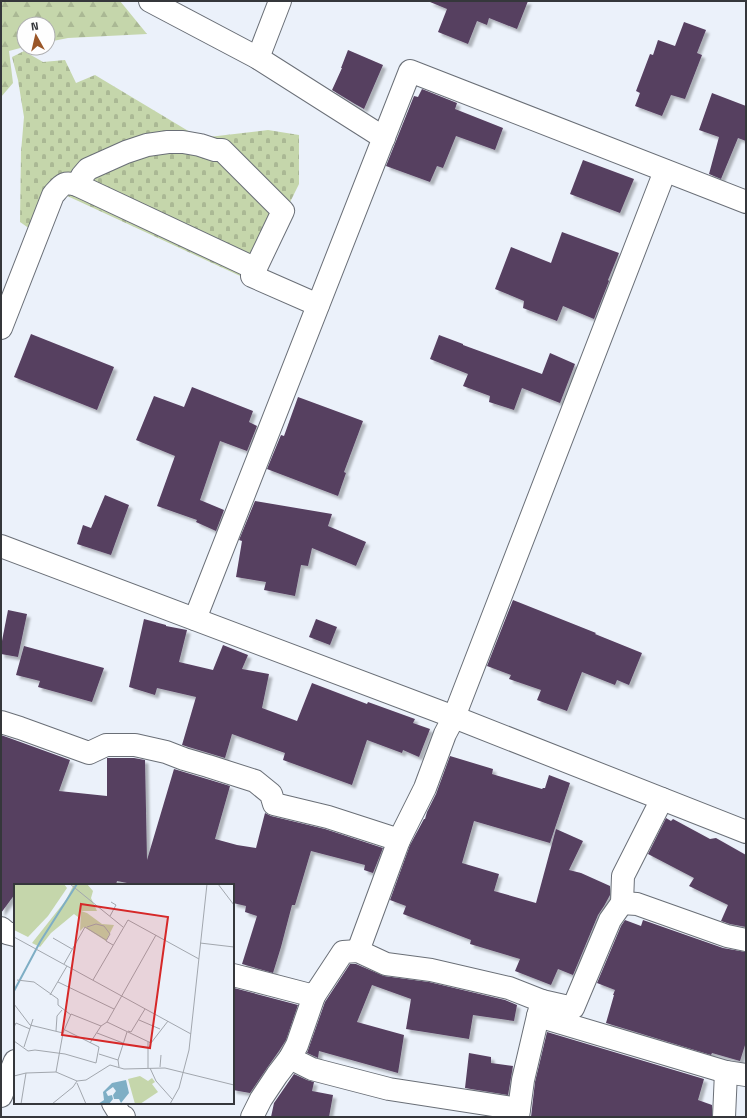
<svg xmlns="http://www.w3.org/2000/svg" width="747" height="1118" viewBox="0 0 747 1118" font-family="'Titillium Web',sans-serif">
  <style>
    .forest { fill: url(#forest-firs) }
    .cemetery { fill: url(#cemetery-stones) }
    .building { fill: #573f60; filter: url(#shadow) }
    .lines { fill: none; stroke-linecap: round; stroke-linejoin: round }
    .minor-casing { stroke: #6a6f77; stroke-width: 24 }
    .minor { stroke: #fff; stroke-width: 22 }
    .inset-river { fill: none; stroke: #7eaec5; stroke-width: 2 }
    .inset-road { fill: none; stroke: #a2a7ae; stroke-width: 1 }
    .view { fill: #d62828; fill-opacity: 0.15; stroke: #d62828; stroke-width: 2 }
    .inset-edge { fill: none; stroke: #35373b; stroke-width: 2 }
  </style>
  <defs>
    <pattern id="forest-firs" width="22" height="20" patternUnits="userSpaceOnUse"><rect width="22" height="20" fill="#c5d6ab"/><path d="M5 1l3.5 6h-7zM16 11l3.5 6h-7z" fill="#aab894"/></pattern>
    <pattern id="cemetery-stones" width="16" height="16" patternUnits="userSpaceOnUse"><rect width="16" height="16" fill="#c5d6ab"/><path d="M2 7V4a2 2 0 0 1 4 0v3zM10 15v-3a2 2 0 0 1 4 0v3z" fill="#aab894"/></pattern>
    <filter id="shadow"><feDropShadow dx="3.5" dy="3.5" stdDeviation="1" flood-color="#0004"/></filter>
  </defs>
  <rect width="100%" height="100%" fill="#ebf1fa"/>
  <path class="forest" d="M 1,1 L 120,1 L 147,34 L 68,38 L 48,42 L 48,24 L 24,24 L 24,47 L 9,51 L 13,83 L 1,97 Z"/>
  <path class="cemetery" d="M 24,51 L 43,62 L 65,60 L 76,83 L 95,75 L 200,138 L 268,130 L 299,135 L 299,184 L 251,281 L 63,194 L 33,231 L 20,222 L 21,152 L 24,117 L 18,80 L 12,57 Z"/>
  <g class="building">
    <path d="M 430,1 L 528,1 L 517,29 L 489,18 L 487,25 L 477,21 L 468,44 L 438,32 L 447,9 L 430,2 Z"/>
    <path d="M 684,22 L 706,30 L 697,53 L 702,55 L 685,99 L 671,95 L 662,116 L 635,106 L 640,93 L 636,91 L 650,54 L 653,55 L 658,40 L 675,46 Z"/>
    <path d="M 348,50 L 383,65 L 364,109 L 355,104 L 332,90 L 342,68 L 341,68 Z"/>
    <path d="M 422,89 L 457,103 L 455,109 L 503,128 L 495,150 L 456,136 L 443,168 L 437,166 L 430,182 L 386,166 L 414,96 L 418,97 Z"/>
    <path d="M 712,93 L 746,106 L 746,141 L 738,138 L 721,179 L 709,174 L 719,137 L 699,130 Z"/>
    <path d="M 583,160 L 634,179 L 620,213 L 570,194 Z"/>
    <path d="M 562,232 L 619,253 L 608,280 L 609,281 L 594,319 L 563,306 L 557,321 L 523,308 L 524,301 L 495,289 L 511,247 L 551,263 Z"/>
    <path d="M 31,334 L 114,367 L 97,410 L 14,377 Z"/>
    <path d="M 439,335 L 463,344 L 463,345 L 542,374 L 550,353 L 575,364 L 560,403 L 522,388 L 514,410 L 489,402 L 490,396 L 463,386 L 468,374 L 430,359 Z"/>
    <path d="M 192,387 L 253,411 L 249,422 L 257,426 L 247,451 L 220,441 L 200,500 L 224,510 L 216,531 L 196,522 L 197,520 L 157,506 L 175,456 L 136,440 L 154,396 L 184,407 Z"/>
    <path d="M 298,397 L 363,421 L 344,472 L 346,473 L 338,496 L 267,469 L 281,435 L 284,436 Z"/>
    <path d="M 105,495 L 129,505 L 111,555 L 77,544 L 83,525 L 91,528 Z"/>
    <path d="M 255,501 L 332,514 L 328,526 L 366,542 L 356,566 L 312,548 L 308,566 L 301,565 L 295,596 L 264,590 L 266,582 L 236,577 L 242,541 L 239,540 Z"/>
    <path d="M 513,600 L 596,633 L 595,634 L 642,653 L 629,685 L 617,680 L 615,685 L 582,672 L 567,711 L 537,700 L 541,690 L 509,679 L 511,675 L 487,666 Z"/>
    <path d="M 8,610 L 27,614 L 18,657 L 1,654 L 1,646 Z"/>
    <path d="M 144,619 L 166,625 L 166,626 L 187,630 L 179,662 L 213,670 L 223,645 L 248,655 L 242,669 L 269,674 L 262,708 L 297,721 L 312,683 L 367,704 L 368,702 L 415,719 L 413,723 L 430,729 L 419,757 L 403,750 L 402,753 L 367,740 L 352,785 L 283,760 L 285,753 L 232,734 L 225,758 L 182,745 L 196,697 L 157,688 L 155,695 L 129,687 Z"/>
    <path d="M 316,619 L 337,627 L 330,645 L 309,637 Z"/>
    <path d="M 24,646 L 104,668 L 92,702 L 38,687 L 40,681 L 16,675 Z"/>
    <path d="M 1,735 L 70,760 L 59,791 L 107,796 L 107,758 L 134,758 L 145,760 L 147,860 L 174,769 L 230,786 L 215,839 L 237,845 L 256,848 L 265,813 L 271,816 L 325,829 L 383,848 L 373,873 L 364,870 L 365,865 L 311,851 L 295,905 L 292,905 L 281,947 L 273,973 L 242,964 L 257,916 L 245,912 L 246,906 L 233,903 L 233,885 L 137,885 L 117,881 L 116,885 L 15,885 L 15,894 L 1,913 Z"/>
    <path d="M 450,756 L 493,769 L 492,774 L 542,789 L 543,788 L 545,788 L 549,775 L 570,783 L 550,843 L 474,821 L 462,863 L 499,874 L 494,891 L 536,903 L 556,829 L 583,841 L 569,870 L 581,873 L 610,886 L 610,895 L 604,906 L 598,915 L 573,975 L 558,969 L 551,985 L 515,971 L 520,959 L 470,944 L 471,940 L 403,914 L 406,906 L 390,900 L 410,845 L 424,819 L 425,819 L 427,812 L 436,794 Z"/>
    <path d="M 666,818 L 671,821 L 673,819 L 710,839 L 716,838 L 746,855 L 746,927 L 730,924 L 721,921 L 728,905 L 689,886 L 694,878 L 648,854 Z"/>
    <path d="M 625,920 L 641,926 L 643,920 L 723,948 L 746,952 L 746,1042 L 740,1061 L 712,1053 L 711,1055 L 606,1023 L 614,995 L 613,995 L 615,990 L 597,983 L 621,926 Z"/>
    <path d="M 350,964 L 356,964 L 384,976 L 429,982 L 505,1000 L 517,1005 L 514,1021 L 473,1015 L 469,1039 L 406,1029 L 411,999 L 372,985 L 357,1022 L 404,1035 L 398,1073 L 319,1051 L 318,1058 L 316,1057 L 307,1053 L 325,1002 Z"/>
    <path d="M 234,988 L 298,1005 L 286,1040 L 279,1051 L 267,1068 L 250,1093 L 233,1090 L 233,991 Z"/>
    <path d="M 547,1032 L 704,1079 L 698,1100 L 712,1105 L 712,1117 L 531,1117 L 535,1082 Z"/>
    <path d="M 469,1053 L 491,1057 L 491,1063 L 513,1066 L 508,1095 L 465,1088 Z"/>
    <path d="M 294,1074 L 307,1080 L 314,1082 L 312,1091 L 333,1095 L 329,1117 L 271,1117 L 274,1103 Z"/>
  </g>
  <g class="lines">
    <g class="minor-casing">
      <g id="minor">
        <path d="M 150,1 L 258,58 L 384,138"/>
        <path d="M 258,58 L 280,1"/>
        <path d="M 77,185 L 82,176 L 88,169 L 126,152 L 147,145 L 168,142 L 183,142 L 200,145 L 215,150 L 222,150 L 283,211 L 252,276 L 318,305"/>
        <path d="M 1,328 L 53,195 C 62,185 63,181 77,185 L 256,269"/>
        <path d="M 1,546 L 454,717 L 746,832"/>
        <path d="M 195,619 L 410,71 L 746,202"/>
        <path d="M 1,722 L 20,728 L 89,753 L 106,745 L 135,745 L 166,752 L 184,759 L 208,766 L 255,781 L 271,794 L 274,804 L 328,817 L 399,840"/>
        <path d="M 622,903 L 637,904 L 727,936 L 746,940"/>
        <path d="M 1,928 L 7,933 L 15,935"/>
        <path d="M 358,951 L 399,840 L 425,788 L 445,734 L 454,717 L 665,171"/>
        <path d="M 233,975 L 314,996 L 343,952 L 358,951 L 386,964 L 431,970 L 509,988 L 542,1001 L 538,1016 L 726,1072 L 746,1075"/>
        <path d="M 542,1001 L 573,1008 L 610,920 L 622,903 L 623,876 L 662,799"/>
        <path d="M 290,1058 L 312,1069 L 389,1089 L 519,1109"/>
        <path d="M 1,1096 L 15,1061"/>
        <path d="M 113,1103 L 121,1116 L 124,1117"/>
        <path d="M 252,1117 L 261,1099 L 277,1075 L 290,1058 L 297,1045 L 314,996"/>
        <path d="M 518,1117 L 523,1080 L 538,1016"/>
        <path d="M 724,1117 L 726,1072"/>
      </g>
    </g>
    <use href="#minor" class="minor"/>
  </g>
  <g transform="translate(14 884)">
    <rect width="220" height="220" fill="#ebf1fa"/>
    <path d="M 60,0 L 73,0 L 79,7 L 77,14 L 83,27 L 67,27 L 64,33 L 60,30 L 37,49 L 26,63 L 18,59 L 52,16 Z" fill="#c5d6ab"/>
    <path d="M 67,27 L 73,29 L 88,40 L 100,41 L 92,57 L 70,43 L 66,47 Z" fill="#c5d6ab"/>
    <path d="M 126,192 L 134,197 L 138,194 L 141,198 L 138,200 L 144,208 L 126,220 L 121,220 L 114,195 Z" fill="#c5d6ab"/>
    <path d="M 0,0 L 50,0 L 53,4 L 34,32 L 14,53 L 0,46 Z" fill="#c5d6ab"/>
    <path d="M 112,196 L 115,209 L 107,219 L 105,215 L 100,215 L 99,211 L 102,207 L 99,203 L 92,208 L 94,212 L 98,211 L 99,215 L 95,220 L 84,220 L 90,216 L 89,208 L 98,199 Z" fill="#7eaec5"/>
    <path class="inset-river" d="M 0,107 L 26,58 L 63,0"/>
    <path class="inset-road" d="M 56,0 L 109,43M 204,0 L 220,21M 96,32 L 102,21 L 97,18M 73,43 L 82,40 L 90,42 L 96,50 L 92,57 L 99,61M 0,53 L 177,150M 39,54 L 58,65M 186,59 L 220,63M 50,80 L 71,43 L 92,56M 3,96 L 20,98 L 44,115 L 44,121 L 57,131M 79,96 L 114,36 L 185,75M 44,98 L 100,125M 36,111 L 53,82M 0,120 L 16,141 L 49,149M 125,136 L 146,145M 93,138 L 137,159 L 154,137M 0,143 L 2,139 L 16,145M 42,147 L 43,132 L 48,126M 114,147 L 117,148 L 131,125M 83,149 L 109,159M 0,157 L 14,167 L 21,166 L 51,170 L 82,179 L 85,163 L 51,146M 76,159 L 87,142M 10,163 L 19,135M 85,170 L 104,176M 105,183 L 104,176 L 113,148M 146,183 L 147,171M 134,184 L 134,158M 136,184 L 142,197 L 158,215M 42,188 L 49,149 L 57,130 L 87,142 L 93,138 L 142,51M 0,192 L 12,189 L 42,188 L 63,197 L 72,196 L 96,181 L 110,185 L 151,184 L 220,201M 63,199 L 72,220M 7,220 L 12,189M 38,220 L 59,203 L 63,197M 156,220 L 165,204 L 175,166 L 193,0"/>
    <path class="view" d="M 67,20 L 154,33 L 136,164 L 48,151 Z"/>
    <rect width="220" height="220" class="inset-edge"/>
  </g>
  <rect width="747" height="1118" fill="none" stroke="#35373b" stroke-width="4"/>
  <g transform="translate(36 36) rotate(352)"><circle r="19" fill="#fefefe" stroke="#aeaeb0"/>
  <path d="M0-3L7 15L0 10L-7 15Z" fill="#9a5628"/>
  <text y="-6" font-size="11" font-weight="bold" text-anchor="middle" fill="#35373b">N</text>
  </g>
</svg>
